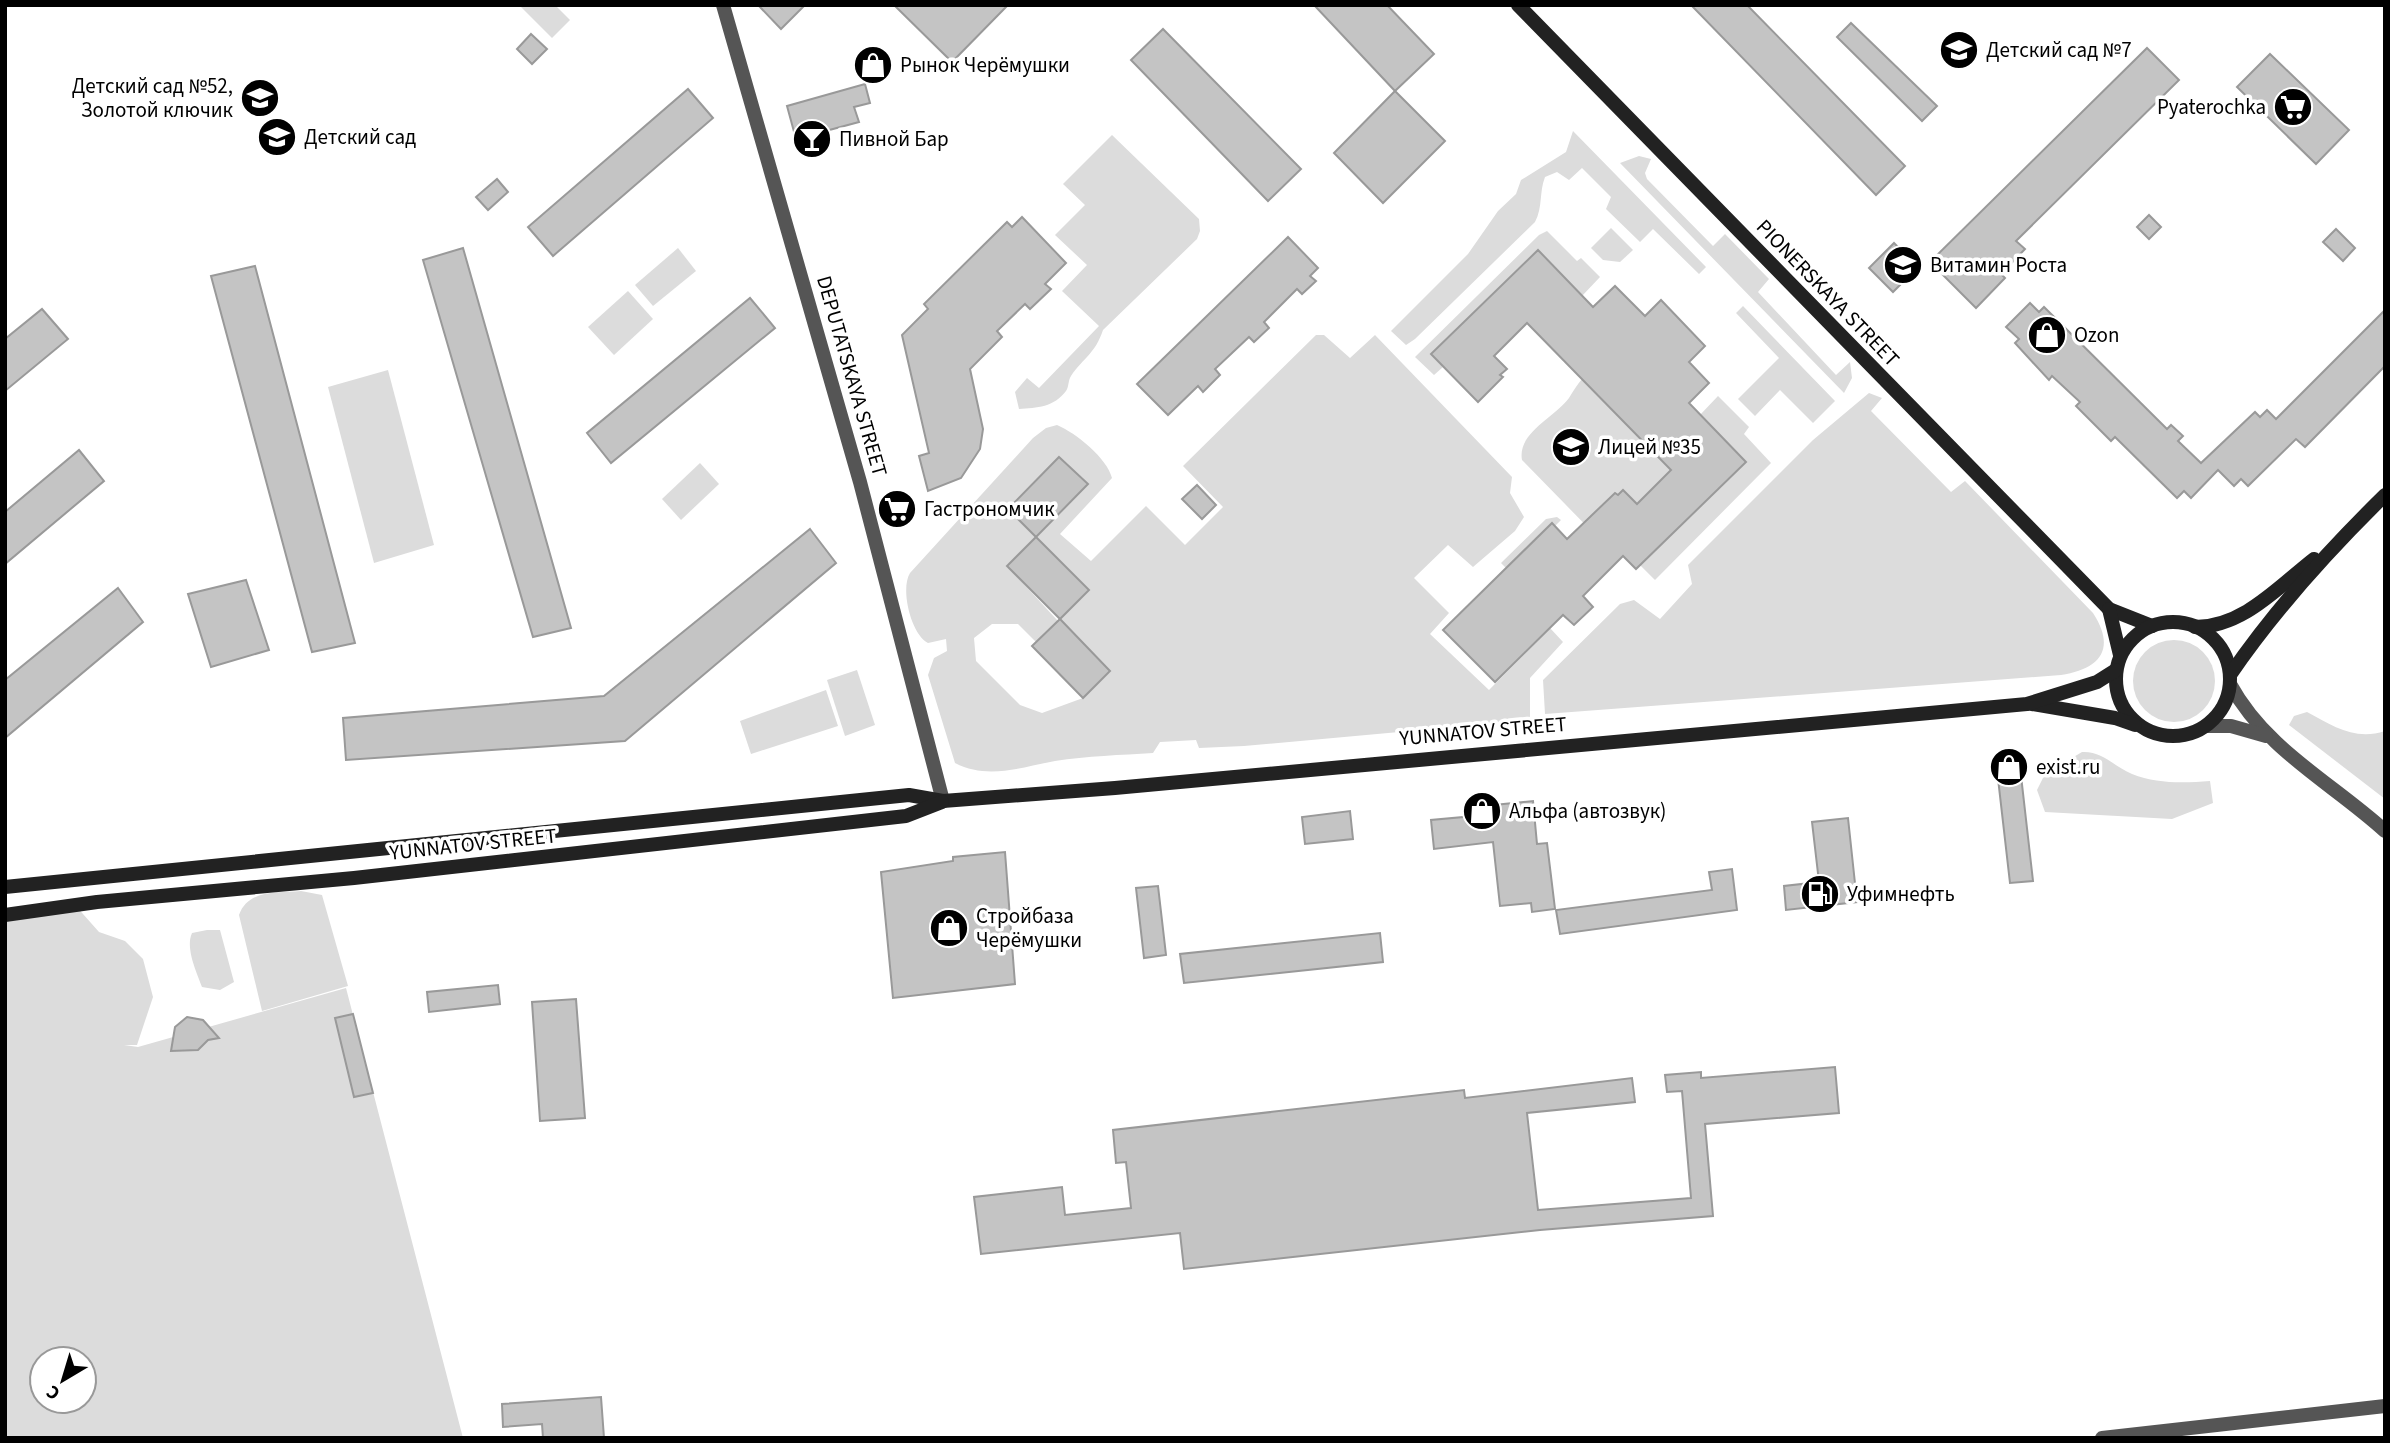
<svg xmlns="http://www.w3.org/2000/svg" width="2390" height="1443" viewBox="0 0 2390 1443" font-family="'Source Sans 3',sans-serif">
  <style>
    .green { fill: #dcdcdc; fill-rule: evenodd }
    .building { fill: #c4c4c4; stroke: #999; stroke-width: 2 }
    .lines { fill: none; stroke-linecap: round; stroke-linejoin: round }
    .minor { stroke: #555; stroke-width: 14 }
    .secondary { stroke: #222; stroke-width: 14 }
    .labels { text-anchor: middle; dominant-baseline: central; stroke-width: 7; stroke-linejoin: round; paint-order: stroke }
    .poi-label { font-size: 21px; fill: #000; stroke: #fff; text-anchor: start }
    .street-label { font-size: 21px; fill: #000; stroke: #fff }
  </style>
  <rect width="100%" height="100%" fill="#fff"/>
  <g class="green">
    <path d="M 519,5 L 555,5 L 570,20 L 552,38 Z"/>
    <path d="M 1573,131 L 1706,267 L 1699,274 L 1653,229 L 1640,242 L 1606,209 L 1611,197 L 1582,168 L 1569,180 L 1557,172 L 1545,177 C 1539,192 1543,207 1535,222 L 1415,339 L 1406,345 L 1391,331 L 1468,254 L 1498,211 L 1516,194 L 1521,180 L 1566,152 Z"/>
    <path d="M 1112,135 L 1199,219 L 1200,231 L 1197,239 L 1103,330 C 1095,354 1084,357 1071,376 C 1068,380 1069,387 1066,391 C 1054,407 1037,408 1019,409 L 1015,392 L 1027,378 L 1039,388 L 1099,326 L 1062,291 L 1087,265 L 1055,235 L 1085,205 L 1063,184 Z"/>
    <path d="M 1639,156 L 1651,159 L 1645,173 L 1647,179 L 1713,246 L 1725,234 L 1769,279 L 1758,292 L 1836,375 L 1850,362 L 1852,378 L 1844,393 L 1620,163 Z"/>
    <path d="M 1611,228 L 1633,250 L 1620,262 L 1603,260 L 1591,248 Z"/>
    <path d="M 1547,231 L 1577,261 L 1581,258 L 1600,277 L 1582,296 L 1537,250 L 1431,354 L 1443,367 L 1434,375 L 1415,357 L 1539,235 Z"/>
    <path d="M 678,248 L 696,271 L 653,306 L 635,285 Z"/>
    <path d="M 628,291 L 653,319 L 614,355 L 588,327 Z"/>
    <path d="M 1743,306 L 1835,401 L 1813,423 L 1780,390 L 1755,416 L 1738,399 L 1779,358 L 1736,313 Z"/>
    <path d="M 1316,335 L 1324,335 L 1350,358 L 1375,335 L 1512,477 L 1510,493 L 1524,517 L 1515,531 L 1473,567 L 1448,545 L 1414,578 L 1449,613 L 1430,634 L 1489,690 L 1550,628 L 1563,642 L 1530,678 L 1530,717 L 1520,721 L 1244,746 L 1199,748 L 1196,740 L 1160,742 L 1153,753 C 1121,755 1087,756 1055,761 C 1022,767 988,780 955,763 L 928,675 L 934,658 L 947,651 L 946,639 L 928,643 C 911,634 900,589 910,573 L 1033,438 L 1046,428 L 1057,425 C 1076,433 1107,458 1112,478 L 1060,534 L 1091,561 L 1146,506 L 1185,545 L 1223,507 L 1183,466 ZM 1059,457 L 1088,484 L 1037,537 L 1009,509 ZM 1036,537 L 1089,590 L 1060,619 L 1110,672 L 1083,698 L 1042,713 L 1020,705 L 976,661 L 974,638 L 992,624 L 1018,624 L 1036,642 L 1058,621 L 1007,566 Z"/>
    <path d="M 388,370 L 434,545 L 374,563 L 328,387 Z"/>
    <path d="M 1582,379 L 1671,470 L 1637,504 L 1623,490 L 1618,495 L 1615,493 L 1588,519 L 1609,549 L 1522,460 C 1517,433 1555,417 1569,398 C 1573,391 1577,385 1582,379 Z"/>
    <path d="M 1869,393 L 1882,398 L 1871,411 L 1951,492 L 1965,481 L 2093,613 C 2117,650 2099,669 2061,675 L 1545,714 L 1543,680 L 1620,604 L 1634,600 L 1660,619 L 1692,584 L 1688,565 L 1813,440 Z"/>
    <path d="M 1718,396 L 1749,427 L 1744,434 L 1771,463 L 1655,580 L 1640,565 L 1700,415 Z"/>
    <path d="M 700,463 L 719,484 L 681,520 L 662,499 Z"/>
    <path d="M 1557,517 L 1561,520 L 1555,526 L 1551,524 L 1506,568 L 1501,563 L 1546,519 Z"/>
    <circle cx="2174" cy="681" r="41"/>
    <path d="M 857,670 L 875,725 L 845,736 L 827,680 Z"/>
    <path d="M 826,690 L 838,726 L 751,754 L 740,721 Z"/>
    <path d="M 2307,712 C 2333,726 2355,741 2385,731 L 2385,799 L 2289,725 L 2294,716 Z"/>
    <path d="M 2082,752 C 2103,751 2113,766 2132,774 C 2157,784 2184,783 2210,781 L 2213,803 L 2172,819 L 2045,812 L 2037,790 L 2045,774 Z"/>
    <path d="M 301,891 L 322,895 L 348,986 L 262,1011 L 239,915 C 248,889 278,893 301,891 Z"/>
    <path d="M 75,905 L 99,932 L 125,941 L 143,959 L 153,997 L 137,1045 L 124,1045 L 138,1047 L 346,988 L 463,1438 L 5,1438 L 5,915 ZM 42,1359 L 84,1359 L 84,1401 L 42,1401 Z"/>
    <path d="M 207,930 L 220,930 L 234,982 L 220,990 L 202,987 C 197,973 185,948 192,933 Z"/>
  </g>
  <g class="building">
    <path d="M 758,5 L 805,5 L 781,29 Z"/>
    <path d="M 894,5 L 1008,5 L 952,62 Z"/>
    <path d="M 1314,5 L 1387,5 L 1434,54 L 1395,91 Z"/>
    <path d="M 1691,5 L 1747,5 L 1905,166 L 1876,195 Z"/>
    <path d="M 1851,23 L 1937,106 L 1922,121 L 1837,37 Z"/>
    <path d="M 1163,29 L 1301,169 L 1268,201 L 1131,60 Z"/>
    <path d="M 531,34 L 547,49 L 532,64 L 517,49 Z"/>
    <path d="M 2147,48 L 2179,80 L 2016,241 L 2025,249 L 2001,274 L 2005,278 L 1976,308 L 1930,262 Z"/>
    <path d="M 2270,54 L 2349,130 L 2316,164 L 2237,87 Z"/>
    <path d="M 865,84 L 870,103 L 854,107 L 859,122 L 796,139 L 787,106 Z"/>
    <path d="M 688,89 L 713,118 L 553,256 L 528,227 Z"/>
    <path d="M 1395,91 L 1445,141 L 1383,203 L 1334,153 Z"/>
    <path d="M 497,179 L 508,192 L 488,210 L 476,197 Z"/>
    <path d="M 2149,215 L 2161,227 L 2149,239 L 2137,227 Z"/>
    <path d="M 1022,217 L 1066,263 L 1045,284 L 1051,289 L 1030,309 L 1025,304 L 997,331 L 1002,337 L 970,369 L 983,429 L 980,449 L 961,478 L 928,491 L 919,456 L 929,453 L 902,335 L 928,309 L 924,304 L 1007,222 L 1012,227 Z"/>
    <path d="M 2336,229 L 2355,248 L 2343,261 L 2323,242 Z"/>
    <path d="M 1288,237 L 1318,268 L 1310,276 L 1316,281 L 1302,294 L 1297,289 L 1264,322 L 1269,328 L 1254,342 L 1249,337 L 1215,369 L 1220,375 L 1203,392 L 1198,386 L 1168,415 L 1137,384 Z"/>
    <path d="M 1894,243 L 1918,267 L 1893,292 L 1869,268 Z"/>
    <path d="M 463,248 L 571,628 L 533,637 L 423,260 Z"/>
    <path d="M 1538,250 L 1593,307 L 1615,286 L 1645,316 L 1661,300 L 1705,346 L 1689,362 L 1709,383 L 1689,403 L 1746,462 L 1636,569 L 1623,556 L 1583,596 L 1593,607 L 1574,625 L 1563,615 L 1495,682 L 1443,630 L 1552,523 L 1567,539 L 1615,493 L 1618,495 L 1623,490 L 1637,504 L 1671,470 L 1527,323 L 1494,356 L 1507,369 L 1500,375 L 1503,377 L 1478,402 L 1431,354 Z"/>
    <path d="M 255,266 L 355,643 L 312,652 L 211,276 Z"/>
    <path d="M 750,298 L 775,328 L 611,463 L 587,433 Z"/>
    <path d="M 2030,303 L 2039,312 L 2044,307 L 2167,429 L 2171,425 L 2183,436 L 2178,441 L 2201,463 L 2255,412 L 2260,417 L 2267,410 L 2276,419 L 2385,310 L 2385,366 L 2305,447 L 2296,439 L 2248,486 L 2241,479 L 2234,486 L 2218,470 L 2191,498 L 2184,491 L 2177,498 L 2115,437 L 2111,441 L 2076,406 L 2080,402 L 2052,376 L 2049,380 L 2015,343 L 2019,339 L 2006,327 Z"/>
    <path d="M 42,309 L 68,339 L 5,391 L 5,339 Z"/>
    <path d="M 79,450 L 104,481 L 5,564 L 5,512 Z"/>
    <path d="M 1059,457 L 1088,484 L 1036,537 L 1008,509 Z"/>
    <path d="M 1197,485 L 1216,505 L 1202,519 L 1182,499 Z"/>
    <path d="M 810,529 L 836,563 L 625,741 L 346,760 L 343,718 L 604,696 Z"/>
    <path d="M 1036,537 L 1089,590 L 1060,619 L 1007,566 Z"/>
    <path d="M 246,580 L 269,650 L 211,667 L 188,594 Z"/>
    <path d="M 118,588 L 143,622 L 5,738 L 5,680 Z"/>
    <path d="M 1060,619 L 1110,671 L 1083,698 L 1032,646 Z"/>
    <path d="M 2019,758 L 2033,881 L 2010,883 L 1996,761 Z"/>
    <path d="M 1533,801 L 1537,844 L 1547,843 L 1555,909 L 1532,912 L 1531,903 L 1500,906 L 1493,842 L 1434,849 L 1431,820 L 1474,816 L 1474,807 Z"/>
    <path d="M 1350,811 L 1353,839 L 1305,844 L 1302,817 Z"/>
    <path d="M 1848,818 L 1857,902 L 1786,910 L 1784,886 L 1819,882 L 1812,822 Z"/>
    <path d="M 1005,852 L 1015,984 L 893,998 L 881,872 L 953,861 L 953,857 Z"/>
    <path d="M 1732,869 L 1737,910 L 1560,934 L 1556,910 L 1712,890 L 1709,872 Z"/>
    <path d="M 1158,886 L 1166,955 L 1144,958 L 1136,888 Z"/>
    <path d="M 1380,933 L 1383,962 L 1184,983 L 1180,954 Z"/>
    <path d="M 498,985 L 500,1004 L 429,1012 L 427,992 Z"/>
    <path d="M 576,999 L 585,1118 L 540,1121 L 532,1002 Z"/>
    <path d="M 353,1014 L 373,1093 L 354,1097 L 335,1018 Z"/>
    <path d="M 187,1017 L 203,1020 L 219,1038 L 208,1040 L 198,1050 L 171,1051 L 175,1027 Z"/>
    <path d="M 1835,1067 L 1839,1113 L 1705,1124 L 1713,1216 L 1540,1230 L 1184,1269 L 1180,1233 L 981,1254 L 974,1197 L 1062,1187 L 1065,1215 L 1131,1208 L 1126,1162 L 1116,1163 L 1113,1130 L 1464,1090 L 1465,1098 L 1632,1078 L 1635,1102 L 1527,1113 L 1538,1210 L 1691,1198 L 1682,1091 L 1667,1092 L 1665,1075 L 1701,1072 L 1701,1078 Z"/>
    <path d="M 601,1397 L 604,1438 L 543,1438 L 542,1424 L 503,1427 L 502,1404 Z"/>
  </g>
  <g class="lines">
    <g class="minor">
      <path d="M 723,5 L 860,482 L 943,801"/>
      <path d="M 2230,684 C 2266,750 2331,782 2385,831"/>
      <path d="M 2208,726 L 2231,726 L 2266,736"/>
      <path d="M 2102,1438 L 2385,1406"/>
    </g>
    <g class="secondary">
      <path d="M 1518,5 L 2109,609 L 2152,626"/>
      <path d="M 2109,609 L 2120,655"/>
      <circle cx="2173" cy="679" r="57"/>
      <path d="M 2195,627 C 2243,627 2278,587 2314,559"/>
      <path d="M 2230,675 C 2275,609 2329,550 2385,495"/>
      <path d="M 2032,704 L 2115,718 L 2135,725"/>
      <path d="M 5,887 L 909,795 L 943,801 L 1115,788 L 2027,704 L 2097,682 L 2116,670"/>
      <path d="M 5,915 L 97,902 L 354,878 L 906,816 L 942,802"/>
    </g>
  </g>
  <defs>
    <g id="school-disc" transform="scale(2.0125)"><circle r="9.5" fill="#000" stroke="#fff"/><path d="M0-5L7-2L0 1L-7-2ZM-4 1L0 2.5L4 1V4Q0 6-4 4Z" fill="#fff"/></g>
    <g id="shop-disc" transform="scale(2.0125)"><circle r="9.5" fill="#000" stroke="#fff"/><path d="M-5-2.5h2.3a2.7 3.5 0 0 1 5.4 0H5L5.5 6h-11ZM-1.5-2.5h3a1.5 2.3 0 0 0-3 0Z" fill="#fff"/></g>
    <g id="supermarket-disc" transform="scale(2.0125)"><circle r="9.5" fill="#000" stroke="#fff"/><path d="M-6-5.5h2.5l.6 2H6L4.5 2H-2.5L-4.4-4H-6ZM-1.5 3.2a1.3 1.3 0 1 0 .1 0ZM3 3.2a1.3 1.3 0 1 0 .1 0Z" fill="#fff"/></g>
    <g id="bar-disc" transform="scale(2.0125)"><circle r="9.5" fill="#000" stroke="#fff"/><path d="M-6-5H6L.8 .8V4.5H3.5V6h-7V4.5H-.8V.8Z" fill="#fff"/></g>
    <g id="fuel-disc" transform="scale(2.0125)"><circle r="9.5" fill="#000" stroke="#fff"/><path d="M-5.5-6h7V0h2V4h1.3V-2.5L3-4.5l.8-.8L6-3V5H2.5V1h-1V6h-7ZM-4.2-4.7v3.2H.2V-4.7Z" fill="#fff"/></g>
  </defs>
  <g fill-rule="evenodd">
    <use href="#school-disc" x="1959" y="50"/>
    <use href="#shop-disc" x="873" y="65"/>
    <use href="#school-disc" x="260" y="98"/>
    <use href="#supermarket-disc" x="2293" y="107"/>
    <use href="#school-disc" x="277" y="137"/>
    <use href="#bar-disc" x="812" y="139"/>
    <use href="#school-disc" x="1903" y="265"/>
    <use href="#shop-disc" x="2047" y="335"/>
    <use href="#school-disc" x="1571" y="447"/>
    <use href="#supermarket-disc" x="897" y="509"/>
    <use href="#shop-disc" x="2009" y="767"/>
    <use href="#shop-disc" x="1482" y="811"/>
    <use href="#fuel-disc" x="1820" y="894"/>
    <use href="#shop-disc" x="949" y="928"/>
  </g>
  <g class="labels">
    <g class="poi-label">
      <text x="1986" y="50">Детский сад №7</text>
      <text x="900" y="65">Рынок Черёмушки</text>
      <text x="233" y="86" text-anchor="end">Детский сад №52,<tspan x="233" dy="24">Золотой ключик</tspan></text>
      <text x="2266" y="107" text-anchor="end">Pyaterochka</text>
      <text x="304" y="137">Детский сад</text>
      <text x="839" y="139">Пивной Бар</text>
      <text x="1930" y="265">Витамин Роста</text>
      <text x="2074" y="335">Ozon</text>
      <text x="1598" y="447">Лицей №35</text>
      <text x="924" y="509">Гастрономчик</text>
      <text x="2036" y="767">exist.ru</text>
      <text x="1509" y="811">Альфа (автозвук)</text>
      <text x="1847" y="894">Уфимнефть</text>
      <text x="976" y="916">Стройбаза<tspan x="976" dy="24">Черёмушки</tspan></text>
    </g>
    <g class="street-label">
      <text transform="translate(1828 293) rotate(46)">PIONERSKAYA STREET</text>
      <text transform="translate(852 376) rotate(74)">DEPUTATSKAYA STREET</text>
      <text transform="translate(1483 731) rotate(-5)">YUNNATOV STREET</text>
      <text transform="translate(473 844) rotate(-6)">YUNNATOV STREET</text>
    </g>
  </g>
  <rect width="2390" height="1443" fill="none" stroke="#000000" stroke-width="14"/>
  <g transform="translate(63 1380) rotate(218)"><circle r="33" fill="#ffffff" stroke="#999999" stroke-width="2"/>
  <path d="M0-5L12 26L0 18L-12 26Z" fill="#000000"/>
  <text y="-10" font-size="19" font-weight="bold" text-anchor="middle" fill="#000000">С</text>
  </g>
</svg>
